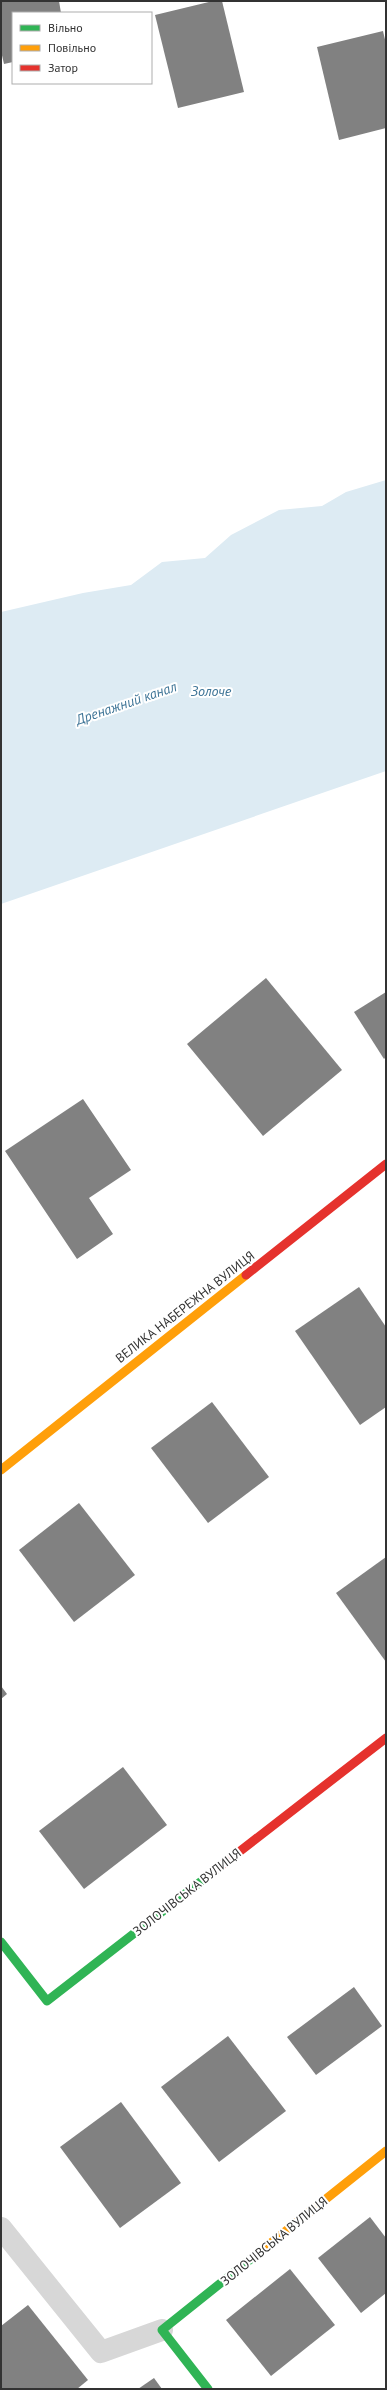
<svg xmlns="http://www.w3.org/2000/svg" width="387" height="2390" viewBox="0 0 387 2390" font-family="'PT Sans',sans-serif">
  <style>
    .water { fill: #ddebf3 }
    .building { fill: #818181 }
    .lines { fill: none; stroke-linecap: round; stroke-linejoin: round }
    .street { stroke: #d7d7d7; stroke-width: 22 }
    .fast { stroke: #30b455; stroke-width: 9 }
    .slow { stroke: #ff9f0a; stroke-width: 9 }
    .jam { stroke: #e5322d; stroke-width: 9 }
    .labels { text-anchor: middle; dominant-baseline: central; stroke-width: 4; stroke-linejoin: round; paint-order: stroke }
    .street-label { font-size: 13px; fill: #333; stroke: #fff }
    .water-label { font-size: 14px; font-style: italic; fill: #3f7597; stroke: #fff }
  </style>
  <rect width="100%" height="100%" fill="#fff"/>
  <path class="water" d="M 386,480 L 386,771 L 1,904 L 1,612 L 83,593 L 131,585 L 162,562 L 205,558 L 231,535 L 279,510 L 322,506 L 346,492 Z"/>
  <g class="building">
    <path d="M 1,1 L 59,1 L 61,13 L 13,13 L 13,62 L 4,64 L 1,51 Z"/>
    <path d="M 213,1 L 222,1 L 244,92 L 178,108 L 155,15 Z"/>
    <path d="M 383,31 L 386,44 L 386,128 L 339,140 L 317,47 Z"/>
    <path d="M 266,978 L 342,1070 L 263,1136 L 187,1044 Z"/>
    <path d="M 386,992 L 386,1057 L 384,1059 L 354,1012 Z"/>
    <path d="M 83,1099 L 131,1170 L 89,1198 L 113,1234 L 77,1259 L 5,1151 Z"/>
    <path d="M 359,1287 L 386,1327 L 386,1407 L 360,1425 L 295,1331 Z"/>
    <path d="M 212,1402 L 269,1477 L 208,1523 L 151,1448 Z"/>
    <path d="M 79,1503 L 135,1575 L 74,1622 L 19,1550 Z"/>
    <path d="M 386,1557 L 386,1662 L 336,1593 Z"/>
    <path d="M 1,1686 L 7,1694 L 1,1699 Z"/>
    <path d="M 123,1767 L 167,1825 L 84,1889 L 39,1831 Z"/>
    <path d="M 354,1987 L 382,2026 L 316,2075 L 287,2037 Z"/>
    <path d="M 228,2036 L 286,2111 L 219,2162 L 161,2087 Z"/>
    <path d="M 121,2102 L 181,2183 L 120,2228 L 60,2147 Z"/>
    <path d="M 370,2217 L 386,2238 L 386,2293 L 361,2313 L 318,2258 Z"/>
    <path d="M 290,2269 L 335,2325 L 271,2376 L 226,2320 Z"/>
    <path d="M 28,2305 L 88,2380 L 77,2389 L 1,2389 L 1,2326 Z"/>
    <path d="M 154,2378 L 162,2389 L 138,2389 Z"/>
  </g>
  <g class="lines">
    <path class="street" d="M 1,2228 L 101,2352 L 162,2330"/>
    <g class="fast">
      <path d="M 1,1942 L 47,2001 L 217,1869"/>
      <path d="M 208,2389 L 162,2330 L 257,2254"/>
    </g>
    <g class="slow">
      <path d="M 1,1470 L 246,1275"/>
      <path d="M 257,2254 L 386,2151"/>
    </g>
    <g class="jam">
      <path d="M 246,1275 L 386,1164"/>
      <path d="M 217,1869 L 386,1738"/>
    </g>
  </g>
  <g class="labels">
    <g class="street-label">
      <text transform="translate(185 1307) rotate(-38)">ВЕЛИКА НАБЕРЕЖНА ВУЛИЦЯ</text>
      <text transform="translate(187 1892) rotate(-38)">ЗОЛОЧІВСЬКА ВУЛИЦЯ</text>
      <text transform="translate(274 2241) rotate(-39)">ЗОЛОЧІВСЬКА ВУЛИЦЯ</text>
    </g>
    <g class="water-label">
      <text x="211" y="691">Золоче</text>
      <text transform="translate(126 703) rotate(-19)">Дренажний канал</text>
    </g>
  </g>
  <rect width="387" height="2390" fill="none" stroke="#333333" stroke-width="4"/>
  <rect x="12" y="12" width="140" height="72" fill="#ffffff" stroke="#adadad"/>
  <rect x="20" y="25" width="20" height="6" fill="#30b455" stroke="#adadad"/>
  <text x="48" y="32" font-size="12" fill="#333333">Вільно</text>
  <rect x="20" y="45" width="20" height="6" fill="#ff9f0a" stroke="#adadad"/>
  <text x="48" y="52" font-size="12" fill="#333333">Повільно</text>
  <rect x="20" y="65" width="20" height="6" fill="#e5322d" stroke="#adadad"/>
  <text x="48" y="72" font-size="12" fill="#333333">Затор</text>
</svg>
